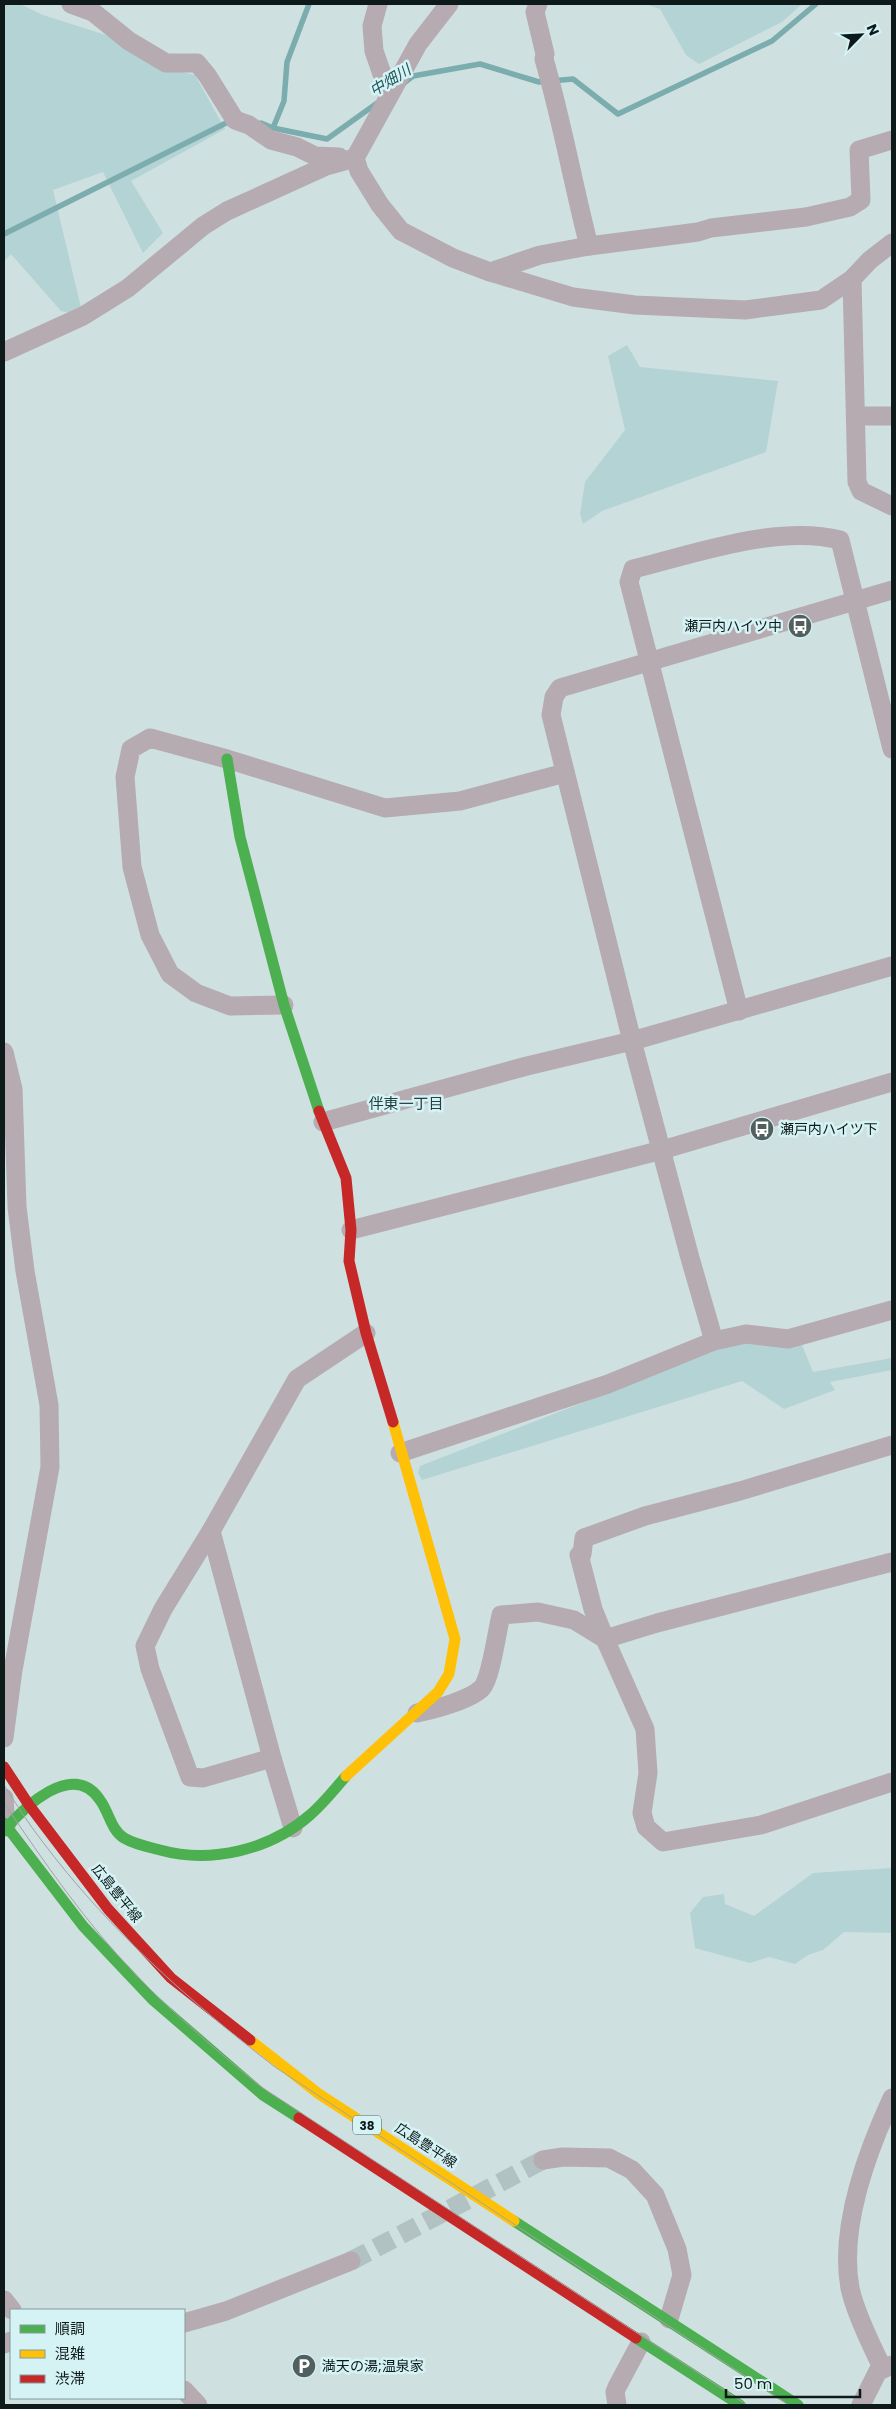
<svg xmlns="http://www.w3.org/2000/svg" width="896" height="2409" viewBox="0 0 896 2409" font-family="Poppins,'Noto Sans JP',sans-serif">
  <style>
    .green { fill: #b4d3d4 }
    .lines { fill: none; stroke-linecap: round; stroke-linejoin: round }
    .stream { stroke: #7bacae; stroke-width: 5.5 }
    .street-tunnel { stroke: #b2c2c2; stroke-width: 19; stroke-dasharray: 19 9; stroke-linecap: butt }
    .street { stroke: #b5abb1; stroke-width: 19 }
    .fast { stroke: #4caf50; stroke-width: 11 }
    .slow { stroke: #ffc107; stroke-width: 11 }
    .jam { stroke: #c62828; stroke-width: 11 }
    .tram { stroke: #a1a3a5; stroke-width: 1 }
    .labels { text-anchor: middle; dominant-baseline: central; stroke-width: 5; stroke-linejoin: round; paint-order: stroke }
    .shield { fill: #d5f3f5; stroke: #4a5a5b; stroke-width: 1 }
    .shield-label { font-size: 12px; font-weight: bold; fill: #0e1919 }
    .poi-label { font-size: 14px; fill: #0e1919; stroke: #d5f3f5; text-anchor: start }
    .street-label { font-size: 14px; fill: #0e1919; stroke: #d5f3f5 }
    .water-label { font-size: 15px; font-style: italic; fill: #205659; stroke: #d5f3f5 }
    .neighbourhood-label { font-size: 15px; fill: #264041; stroke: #d5f3f5 }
  </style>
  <rect width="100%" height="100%" fill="#cfe0e0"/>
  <g class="green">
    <path d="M 4,4 L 20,4 L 43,15 L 109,36 L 154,65 L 195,75 L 225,129 L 131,181 L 163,233 L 143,253 L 103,172 L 53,190 L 83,316 L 61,311 L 11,254 L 4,261 Z"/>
    <path d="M 646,4 L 802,4 L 782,22 L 699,64 L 686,55 L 660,9 Z"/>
    <path d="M 627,345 L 640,367 L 778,381 L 766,452 L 602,511 L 583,524 L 580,514 L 585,482 L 625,430 L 608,356 Z"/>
    <path d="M 738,1342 L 802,1345 L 813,1372 L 892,1358 L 892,1370 L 830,1382 L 835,1390 L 784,1409 L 742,1381 L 422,1480 L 418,1473 L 420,1466 Z"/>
    <path d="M 892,1868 L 892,1933 L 844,1932 L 823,1950 L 808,1955 L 795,1964 L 769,1957 L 750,1963 L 695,1948 L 690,1913 L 703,1897 L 724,1894 L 725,1904 L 754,1916 L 813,1873 Z"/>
  </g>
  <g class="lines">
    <g class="stream">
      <path d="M 404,83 L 413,76 L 480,64 L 539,82 L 573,79 L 618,114 L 772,41 L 816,4"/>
      <path d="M 261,123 L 273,128 L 327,139 L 380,101"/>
      <path d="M 273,128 L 284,101 L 287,62 L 309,4"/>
      <path d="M 4,234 L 232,120"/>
    </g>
    <path class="street-tunnel" d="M 351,2261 L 543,2160"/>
    <g class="street">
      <path d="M 71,4 L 93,12 L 129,41 L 166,63 L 197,63 L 207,75 L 235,120 L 249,125 L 271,140 L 297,147 L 315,156 L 339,157"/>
      <path d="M 378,4 L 372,26 L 374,51 L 389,94"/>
      <path d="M 538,4 L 535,12 L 545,54 L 544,59 C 562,121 573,184 589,246"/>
      <path d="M 355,158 L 359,171 L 380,205 L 401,231 L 453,258 L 490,272 L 573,297 L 635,305 L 745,310 L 821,300 L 852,279 L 870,260 L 892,243"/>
      <path d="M 490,272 L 540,255 L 589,246 L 698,232 L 711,228 L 806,217 L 850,207 L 861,200 L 859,150 L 892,140"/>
      <path d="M 852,279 L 857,482 L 861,491 L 892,506"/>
      <path d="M 4,352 L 83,316 L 128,288 L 203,226 L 227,211 L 326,166 L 355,158 L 418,44 L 449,4"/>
      <path d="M 857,416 L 892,416"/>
      <path d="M 284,1005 L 230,1006 L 196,993 L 170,974 L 150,935 L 132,867 L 125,777 L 131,749 L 150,738 L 227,759 L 385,808 L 460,801 L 565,773"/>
      <path d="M 739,1011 L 629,582 L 633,569 C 694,554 778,524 840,540 L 892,749"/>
      <path d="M 4,1052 L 13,1089 L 17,1207 L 25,1271 L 49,1405 L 50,1467 L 13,1670 L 4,1738"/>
      <path d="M 323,1122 L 527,1066 L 632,1041 L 892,966"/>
      <path d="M 351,1230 L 662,1150 L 892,1082"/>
      <path d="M 714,1341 L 690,1258 L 632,1041 L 551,715 L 554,697 L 560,688 L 892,590"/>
      <path d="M 892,1445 L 740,1491 L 645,1516 L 584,1538 L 582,1554 L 579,1555 L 593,1609 L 605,1639 L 645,1729 L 648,1773 L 642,1813 L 646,1827 L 663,1842 L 761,1825 L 892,1782"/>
      <path d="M 400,1453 L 608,1384 L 714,1341 L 746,1334 L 788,1339 L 892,1310"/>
      <path d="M 211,1531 L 272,1758 L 293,1828"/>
      <path d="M 417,1713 C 433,1710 470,1700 482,1688 C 491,1678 497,1631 501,1615 L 538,1612 L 574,1620 L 605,1639 L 657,1623 L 892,1562"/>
      <path d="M 272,1758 L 203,1778 L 190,1777 L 150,1669 L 145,1646 L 163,1609 L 211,1531 L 297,1379 L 366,1333"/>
      <path d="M 4,1798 L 6,1827"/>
      <path d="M 543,2160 L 563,2157 L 609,2158 L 632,2170 L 655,2195 L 677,2249 L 682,2275 L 669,2319"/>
      <path d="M 4,2300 L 12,2310"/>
      <path d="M 184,2323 L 226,2311 L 351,2261"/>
      <path d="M 4,2344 L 11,2341"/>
      <path d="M 883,2369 C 872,2347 855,2312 850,2288 C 839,2228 867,2152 892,2098"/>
      <path d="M 184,2390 L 198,2405"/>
      <path d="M 617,2405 L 615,2392 L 617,2387 L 641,2342"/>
      <path d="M 861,2405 L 878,2371 L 892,2365"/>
    </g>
    <g class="fast">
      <path d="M 227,759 L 240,837 L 284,1005 L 319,1111"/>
      <path d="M 4,1823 L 83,1926 L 152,1999 L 263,2095 L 299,2118"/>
      <path d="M 4,1831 C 23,1808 73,1759 100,1800 C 109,1812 111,1830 124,1838 C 134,1844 148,1847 160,1850 C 211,1864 270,1850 310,1815 C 323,1804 334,1790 346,1776"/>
      <path d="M 514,2221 L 798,2405"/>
      <path d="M 636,2338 L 740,2405"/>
    </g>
    <g class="slow">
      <path d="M 346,1776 L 438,1692 L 449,1674 L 455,1639 L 393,1422"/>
      <path d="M 250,2040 L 319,2094 L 514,2221"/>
    </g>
    <g class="jam">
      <path d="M 319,1111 L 346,1178 L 351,1230 L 349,1261 L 366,1333 L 393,1422"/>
      <path d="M 4,1767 L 29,1805 L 108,1909 L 171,1978 L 250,2040"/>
      <path d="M 299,2118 L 636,2338"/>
    </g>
    <g class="tram">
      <path d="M 4,1785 C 16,1804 28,1823 42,1841 C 108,1929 189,2001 275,2067 L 789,2405"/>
      <path d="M 4,1803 C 44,1862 86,1923 136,1975 C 175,2015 217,2051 260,2086 L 747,2405"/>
    </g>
  </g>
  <defs>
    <g id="bus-disc" transform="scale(1.25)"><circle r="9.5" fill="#525f5f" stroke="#d5f3f5"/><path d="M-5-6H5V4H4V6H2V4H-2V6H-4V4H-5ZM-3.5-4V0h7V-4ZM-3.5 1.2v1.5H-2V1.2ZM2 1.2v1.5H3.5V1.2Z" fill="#fff"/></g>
    <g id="parking-disc" transform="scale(1.25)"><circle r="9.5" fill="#525f5f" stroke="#d5f3f5"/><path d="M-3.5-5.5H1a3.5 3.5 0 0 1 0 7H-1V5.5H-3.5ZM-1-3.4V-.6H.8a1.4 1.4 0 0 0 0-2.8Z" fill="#fff"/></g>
  </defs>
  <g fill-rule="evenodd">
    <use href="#bus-disc" x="800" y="626"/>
    <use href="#bus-disc" x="762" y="1129"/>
    <use href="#parking-disc" x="304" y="2366"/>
  </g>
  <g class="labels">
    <rect class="shield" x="353" y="2115.5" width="28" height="19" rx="4"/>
    <g class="shield-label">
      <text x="367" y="2125">38</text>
    </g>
    <g class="poi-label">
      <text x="782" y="626" text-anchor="end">瀬戸内ハイツ中</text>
      <text x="780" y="1129">瀬戸内ハイツ下</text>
      <text x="322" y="2366">満天の湯;温泉家</text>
    </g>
    <g class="street-label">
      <text transform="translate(117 1893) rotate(51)">広島豊平線</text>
      <text transform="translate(426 2145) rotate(33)">広島豊平線</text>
    </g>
    <g class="water-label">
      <text transform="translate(390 80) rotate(-32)">中畑川</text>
    </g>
    <g class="neighbourhood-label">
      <text x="406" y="1103">伴東一丁目</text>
    </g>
  </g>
  <rect width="896" height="2409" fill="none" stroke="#0e1919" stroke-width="10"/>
  <rect x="10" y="2309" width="175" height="90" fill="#d5f3f5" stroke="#859c9d"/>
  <rect x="20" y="2325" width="25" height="8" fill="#4caf50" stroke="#859c9d"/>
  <text x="55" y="2334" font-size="15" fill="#0e1919">順調</text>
  <rect x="20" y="2350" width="25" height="8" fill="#ffc107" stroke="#859c9d"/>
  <text x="55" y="2359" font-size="15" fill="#0e1919">混雑</text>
  <rect x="20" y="2375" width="25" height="8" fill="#c62828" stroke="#859c9d"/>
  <text x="55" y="2384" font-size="15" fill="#0e1919">渋滞</text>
  <g transform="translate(861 35) rotate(66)" stroke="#d5f3f5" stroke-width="4" paint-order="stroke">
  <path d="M0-4L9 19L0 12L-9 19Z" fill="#0e1919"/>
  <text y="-8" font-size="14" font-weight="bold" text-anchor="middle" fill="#0e1919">N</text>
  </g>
  <path d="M726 2389v8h134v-8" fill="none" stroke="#0e1919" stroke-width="2.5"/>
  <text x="734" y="2389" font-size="15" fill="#0e1919" stroke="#d5f3f5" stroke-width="4" paint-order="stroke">50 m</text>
</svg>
